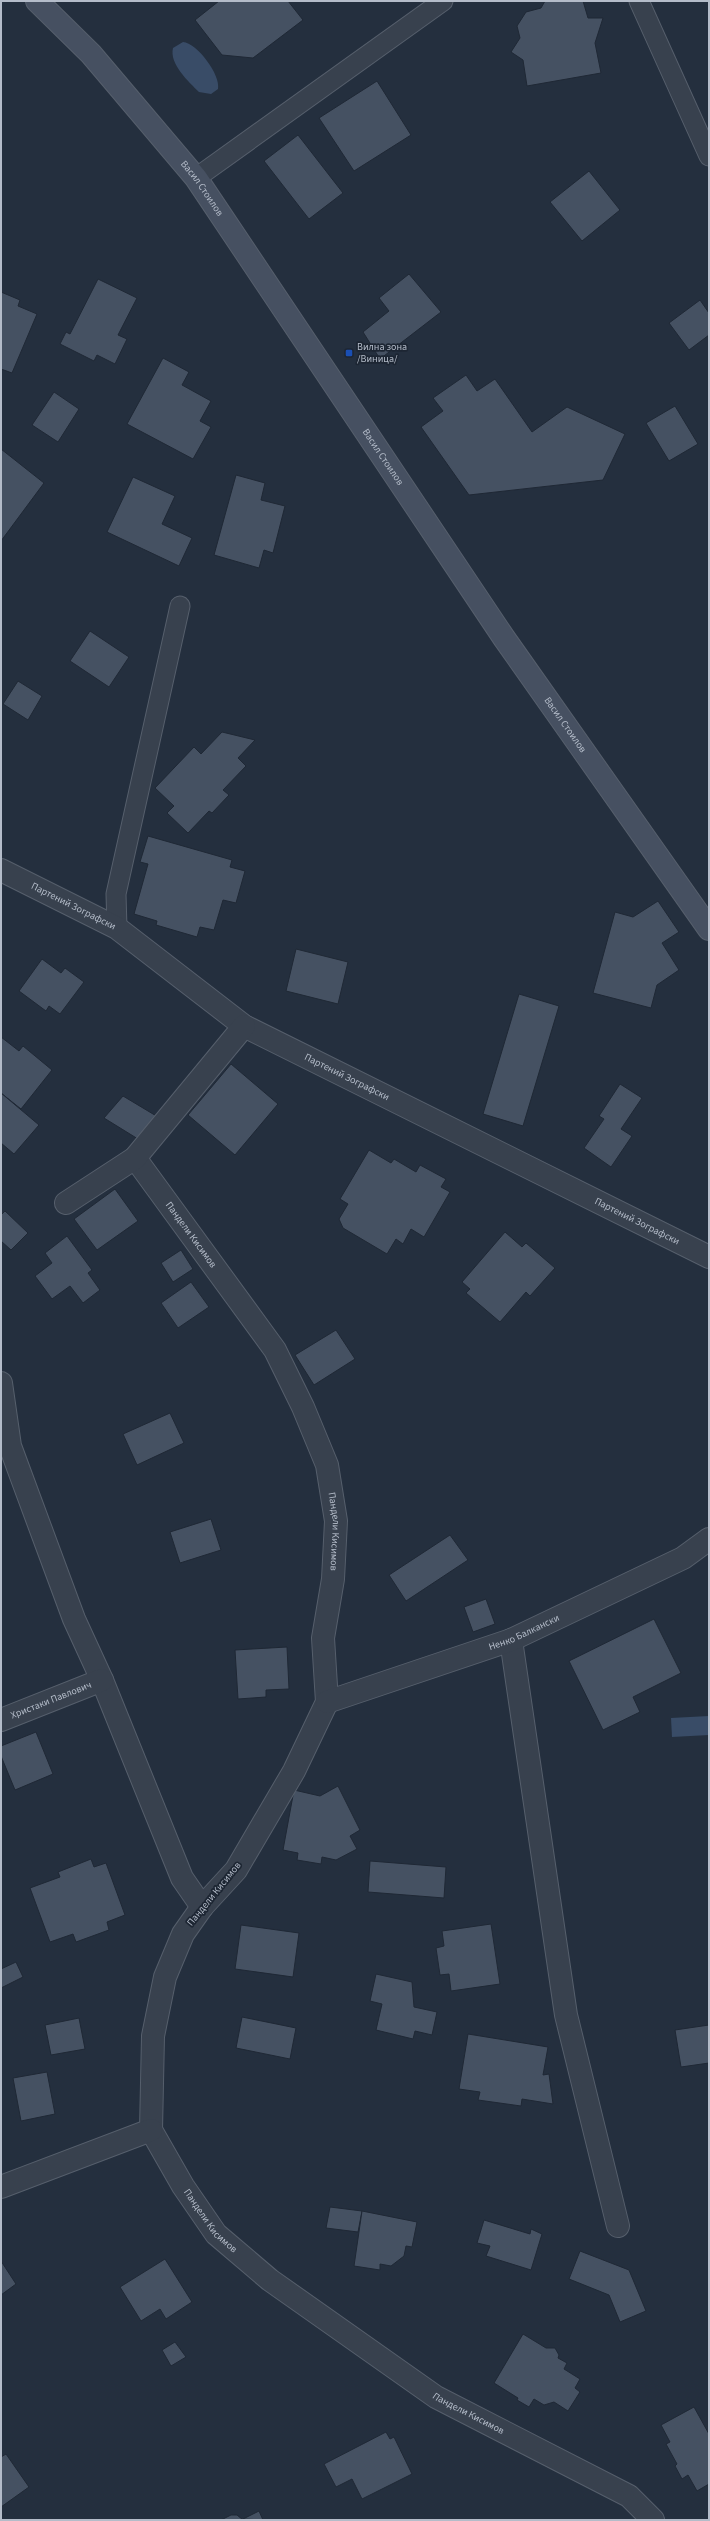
<svg xmlns="http://www.w3.org/2000/svg" width="710" height="2521" viewBox="0 0 710 2521" font-family="'Source Sans 3',sans-serif">
  <style>
    .water { fill: #394c67 }
    .building { fill: #455162; stroke: #1f2835 }
    .lines { fill: none; stroke-linecap: round; stroke-linejoin: round }
    .lane-casing { stroke: #565f6c; stroke-width: 21 }
    .street-casing { stroke: #565f6c; stroke-width: 24 }
    .secondary-casing { stroke: #565f6c; stroke-width: 24 }
    .lane { stroke: #38414e; stroke-width: 19 }
    .street { stroke: #38414e; stroke-width: 22 }
    .secondary { stroke: #465061; stroke-width: 22 }
    .transit-dot { fill: #1a4fb4; stroke: #1d2633; stroke-width: 1.5 }
    .labels { text-anchor: middle; dominant-baseline: central; stroke-width: 3.5; stroke-linejoin: round; paint-order: stroke }
    .street-label { font-size: 10px; fill: #b4bcc9; stroke: #1d2633 }
    .poi-label { font-size: 10px; fill: #b4bcc9; stroke: #1d2633; text-anchor: start }
  </style>
  <rect width="100%" height="100%" fill="#242f3e"/>
  <g class="water">
    <path d="M 183,42 C 197,43 221,75 218,89 L 211,94 L 199,92 C 189,82 169,64 173,48 Z"/>
    <path d="M 709,1716 L 709,1735 L 672,1737 L 671,1718 Z"/>
  </g>
  <g class="building">
    <path d="M 219,1 L 288,1 L 303,20 L 253,58 L 222,55 L 195,20 Z"/>
    <path d="M 545,1 L 583,1 L 588,18 L 603,18 L 595,43 L 601,73 L 527,86 L 523,60 L 511,52 L 520,38 L 517,26 L 526,12 L 541,8 Z"/>
    <path d="M 377,81 L 411,135 L 354,171 L 319,118 Z"/>
    <path d="M 298,135 L 343,193 L 309,219 L 264,161 Z"/>
    <path d="M 589,171 L 620,210 L 582,241 L 550,202 Z"/>
    <path d="M 409,274 L 441,312 L 380,359 L 363,332 L 389,311 L 379,298 Z"/>
    <path d="M 98,279 L 137,298 L 118,335 L 127,339 L 115,364 L 97,355 L 94,361 L 60,344 L 66,332 L 70,334 Z"/>
    <path d="M 1,292 L 20,300 L 18,306 L 37,314 L 12,373 L 1,369 Z"/>
    <path d="M 700,300 L 709,313 L 709,335 L 689,350 L 669,323 Z"/>
    <path d="M 163,358 L 189,372 L 182,385 L 211,401 L 200,421 L 211,427 L 193,459 L 127,424 Z"/>
    <path d="M 466,375 L 477,391 L 495,379 L 532,432 L 567,407 L 625,434 L 603,480 L 469,495 L 421,427 L 443,411 L 433,398 Z"/>
    <path d="M 54,392 L 79,409 L 58,442 L 32,425 Z"/>
    <path d="M 675,406 L 698,444 L 669,461 L 646,423 Z"/>
    <path d="M 1,449 L 44,483 L 1,541 Z"/>
    <path d="M 236,475 L 265,483 L 261,500 L 285,506 L 273,553 L 264,550 L 259,568 L 214,555 Z"/>
    <path d="M 133,477 L 175,496 L 162,524 L 192,538 L 179,566 L 107,532 Z"/>
    <path d="M 90,631 L 129,657 L 109,687 L 70,661 Z"/>
    <path d="M 18,681 L 42,696 L 28,720 L 3,704 Z"/>
    <path d="M 222,732 L 255,740 L 238,758 L 246,766 L 223,790 L 229,795 L 212,813 L 209,811 L 188,833 L 167,813 L 174,806 L 155,788 L 194,747 L 201,754 Z"/>
    <path d="M 148,836 L 232,860 L 230,867 L 245,871 L 236,903 L 223,900 L 214,930 L 200,927 L 197,937 L 156,925 L 157,921 L 134,914 L 148,864 L 140,862 Z"/>
    <path d="M 658,901 L 679,932 L 662,943 L 679,970 L 657,985 L 651,1008 L 593,993 L 615,912 L 633,917 Z"/>
    <path d="M 296,949 L 348,962 L 338,1004 L 286,991 Z"/>
    <path d="M 42,959 L 61,973 L 65,968 L 84,982 L 60,1014 L 49,1006 L 46,1011 L 19,991 Z"/>
    <path d="M 519,994 L 559,1006 L 523,1126 L 483,1114 Z"/>
    <path d="M 1,1037 L 19,1051 L 23,1046 L 52,1070 L 21,1109 L 1,1093 Z"/>
    <path d="M 231,1064 L 278,1104 L 235,1155 L 188,1115 Z"/>
    <path d="M 620,1084 L 642,1098 L 621,1129 L 632,1136 L 611,1167 L 584,1148 L 604,1119 L 599,1116 Z"/>
    <path d="M 1,1093 L 39,1125 L 14,1154 L 1,1143 Z"/>
    <path d="M 123,1096 L 158,1117 L 138,1139 L 104,1118 Z"/>
    <path d="M 369,1150 L 391,1163 L 394,1159 L 416,1172 L 420,1165 L 446,1179 L 441,1187 L 450,1192 L 424,1237 L 411,1229 L 403,1244 L 396,1239 L 387,1254 L 343,1228 L 339,1219 L 348,1204 L 340,1199 Z"/>
    <path d="M 115,1189 L 138,1221 L 97,1250 L 74,1219 Z"/>
    <path d="M 5,1211 L 28,1233 L 11,1250 L 1,1241 L 1,1215 Z"/>
    <path d="M 505,1232 L 522,1247 L 526,1243 L 555,1268 L 530,1296 L 526,1292 L 500,1322 L 466,1293 L 470,1289 L 462,1282 Z"/>
    <path d="M 67,1236 L 92,1270 L 88,1273 L 100,1290 L 83,1303 L 70,1286 L 52,1299 L 35,1276 L 52,1263 L 45,1253 Z"/>
    <path d="M 181,1250 L 193,1269 L 173,1282 L 161,1263 Z"/>
    <path d="M 191,1282 L 209,1307 L 178,1328 L 161,1303 Z"/>
    <path d="M 336,1330 L 355,1359 L 314,1385 L 295,1355 Z"/>
    <path d="M 170,1413 L 184,1443 L 137,1465 L 123,1434 Z"/>
    <path d="M 211,1519 L 221,1550 L 180,1563 L 170,1532 Z"/>
    <path d="M 450,1535 L 468,1560 L 406,1601 L 389,1575 Z"/>
    <path d="M 486,1599 L 495,1624 L 473,1632 L 464,1607 Z"/>
    <path d="M 654,1619 L 681,1673 L 633,1697 L 640,1712 L 603,1730 L 569,1661 Z"/>
    <path d="M 287,1647 L 289,1689 L 266,1690 L 266,1697 L 238,1699 L 235,1650 Z"/>
    <path d="M 36,1732 L 53,1774 L 15,1790 L 1,1756 L 1,1746 Z"/>
    <path d="M 338,1786 L 360,1830 L 350,1836 L 357,1849 L 336,1860 L 322,1857 L 321,1864 L 297,1860 L 298,1853 L 283,1850 L 294,1790 L 320,1796 Z"/>
    <path d="M 91,1859 L 94,1867 L 106,1863 L 125,1915 L 107,1922 L 109,1930 L 76,1942 L 73,1934 L 50,1942 L 30,1888 L 60,1877 L 58,1872 Z"/>
    <path d="M 370,1861 L 446,1867 L 444,1898 L 368,1892 Z"/>
    <path d="M 491,1924 L 500,1984 L 451,1991 L 449,1974 L 440,1975 L 436,1948 L 444,1946 L 442,1931 Z"/>
    <path d="M 241,1925 L 299,1933 L 293,1977 L 235,1969 Z"/>
    <path d="M 16,1962 L 23,1977 L 1,1988 L 1,1969 Z"/>
    <path d="M 376,1974 L 412,1982 L 414,2007 L 437,2012 L 432,2035 L 415,2031 L 413,2039 L 376,2030 L 382,2004 L 370,2001 Z"/>
    <path d="M 242,2017 L 296,2028 L 290,2059 L 236,2048 Z"/>
    <path d="M 79,2018 L 85,2049 L 51,2055 L 45,2025 Z"/>
    <path d="M 709,2025 L 709,2063 L 681,2067 L 675,2030 Z"/>
    <path d="M 468,2034 L 548,2047 L 543,2075 L 549,2074 L 553,2104 L 522,2099 L 521,2106 L 478,2100 L 480,2092 L 459,2089 Z"/>
    <path d="M 47,2072 L 55,2114 L 21,2121 L 13,2078 Z"/>
    <path d="M 330,2207 L 362,2211 L 358,2232 L 326,2228 Z"/>
    <path d="M 362,2211 L 417,2222 L 412,2247 L 406,2246 L 404,2256 L 391,2266 L 380,2264 L 380,2270 L 354,2266 Z"/>
    <path d="M 484,2220 L 530,2234 L 531,2229 L 542,2234 L 531,2270 L 486,2256 L 490,2246 L 477,2243 Z"/>
    <path d="M 580,2251 L 629,2270 L 646,2311 L 620,2322 L 609,2295 L 569,2279 Z"/>
    <path d="M 165,2259 L 192,2302 L 166,2319 L 160,2309 L 141,2321 L 120,2287 Z"/>
    <path d="M 1,2261 L 16,2284 L 1,2295 Z"/>
    <path d="M 523,2334 L 546,2348 L 555,2348 L 559,2355 L 558,2358 L 567,2363 L 564,2369 L 580,2379 L 575,2388 L 580,2392 L 568,2411 L 554,2402 L 544,2405 L 534,2399 L 529,2407 L 517,2400 L 518,2398 L 494,2383 Z"/>
    <path d="M 175,2342 L 186,2357 L 171,2366 L 162,2350 Z"/>
    <path d="M 694,2407 L 709,2434 L 709,2484 L 697,2491 L 688,2475 L 682,2479 L 675,2466 L 677,2464 L 666,2444 L 670,2442 L 661,2425 Z"/>
    <path d="M 386,2432 L 390,2439 L 394,2437 L 412,2474 L 362,2499 L 352,2479 L 336,2487 L 324,2464 Z"/>
    <path d="M 6,2454 L 29,2487 L 1,2507 L 1,2457 Z"/>
    <path d="M 259,2511 L 263,2520 L 243,2519 Z"/>
    <path d="M 231,2515 L 237,2515 L 243,2520 L 221,2520 Z"/>
  </g>
  <g class="lines">
    <g class="lane-casing">
      <g id="lane">
        <path d="M 639,1 L 709,156"/>
        <path d="M 196,178 L 443,1"/>
        <path d="M 117,928 L 116,894 L 180,606"/>
      </g>
    </g>
    <g class="street-casing">
      <g id="street">
        <path id="s1" d="M 1,870 L 117,928 L 244,1026 L 709,1257"/>
        <path id="s2" d="M 135,1158 L 275,1350 L 303,1407 L 327,1465 L 336,1521 L 333,1579 L 323,1638 L 327,1702 L 294,1771 L 236,1870 L 202,1907 L 183,1934 L 165,1977 L 153,2036 L 151,2130 L 183,2186 L 216,2234 L 270,2280 L 436,2397 L 629,2496 L 653,2520"/>
        <path d="M 66,1203 L 135,1158 L 244,1026"/>
        <path d="M 1,1383 L 10,1446 L 74,1619 L 102,1680 L 182,1878 L 202,1907"/>
        <path d="M 511,1640 L 566,2015 L 618,2226"/>
        <path id="s3" d="M 327,1702 L 511,1640 L 683,1558 L 709,1539"/>
        <path id="s4" d="M 1,1720 L 102,1680"/>
        <path d="M 1,2187 L 151,2130"/>
      </g>
    </g>
    <g class="secondary-casing">
      <g id="secondary">
        <path id="s5" d="M 37,1 L 91,54 L 196,178 L 504,638 L 709,929"/>
      </g>
    </g>
    <use href="#lane" class="lane"/>
    <use href="#street" class="street"/>
    <use href="#secondary" class="secondary"/>
  </g>
  <rect class="transit-dot" x="345" y="349" width="8" height="8" rx="2"/>
  <g class="labels">
    <g class="street-label">
      <text stroke="none"><textPath href="#s5" startOffset="250">Васил Стоилов</textPath></text>
      <text stroke="none"><textPath href="#s5" startOffset="574">Васил Стоилов</textPath></text>
      <text stroke="none"><textPath href="#s5" startOffset="898">Васил Стоилов</textPath></text>
      <text stroke="none"><textPath href="#s1" startOffset="81">Партений Зографски</textPath></text>
      <text stroke="none"><textPath href="#s1" startOffset="405">Партений Зографски</textPath></text>
      <text stroke="none"><textPath href="#s1" startOffset="729">Партений Зографски</textPath></text>
      <text stroke="none"><textPath href="#s2" startOffset="95">Пандели Кисимов</textPath></text>
      <text stroke="none"><textPath href="#s2" startOffset="431">Пандели Кисимов</textPath></text>
      <text stroke="none"><textPath href="#s3" startOffset="209">Ненко Балкански</textPath></text>
      <text stroke="none"><textPath href="#s4" startOffset="54">Христаки Павлович</textPath></text>
      <text transform="translate(214 1894) rotate(-51)">Пандели Кисимов</text>
      <text stroke="none"><textPath href="#s2" startOffset="1187">Пандели Кисимов</textPath></text>
      <text stroke="none"><textPath href="#s2" startOffset="1511">Пандели Кисимов</textPath></text>
    </g>
    <g class="poi-label">
      <text x="357" y="347">Вилна зона<tspan x="357" dy="12">/Виница/</tspan></text>
    </g>
  </g>
  <rect width="710" height="2521" fill="none" stroke="#b4bcc9" stroke-width="4"/>
</svg>
